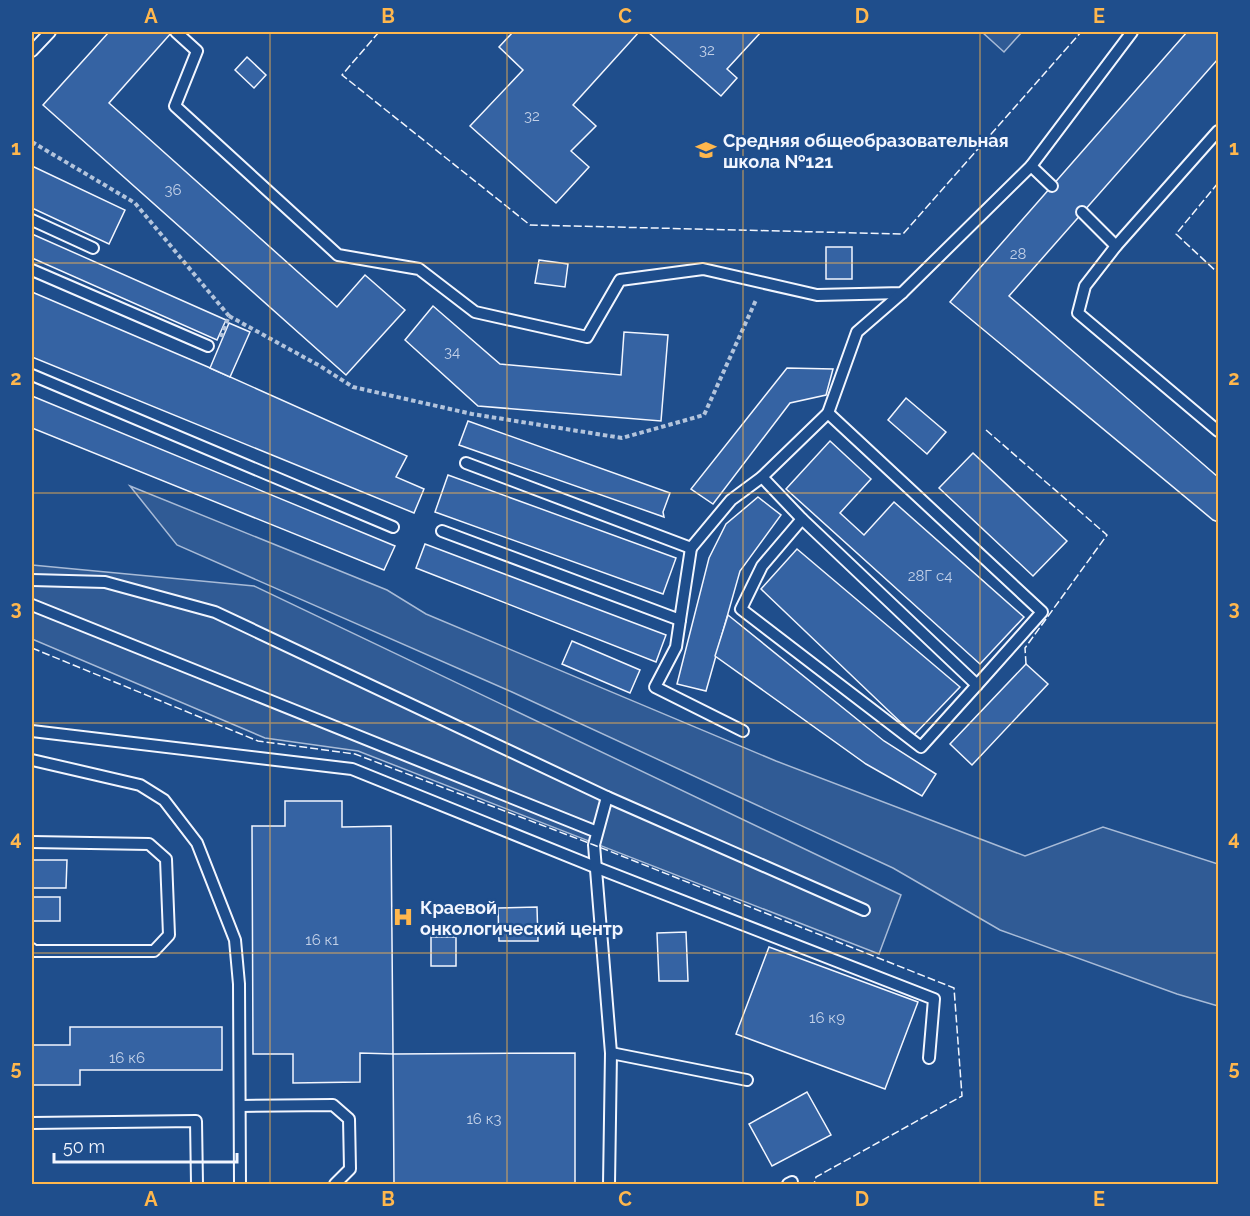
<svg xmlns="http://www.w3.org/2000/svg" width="1250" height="1216" viewBox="0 0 1250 1216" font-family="Raleway,sans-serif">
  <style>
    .built { fill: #305b95; stroke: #a8bbd7; stroke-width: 1.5 }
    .building { fill: #3563a3; stroke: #f2f6ff; stroke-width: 1.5 }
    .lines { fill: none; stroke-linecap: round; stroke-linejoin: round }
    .service-casing { stroke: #f2f6ff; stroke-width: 14 }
    .path { stroke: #b3c4dc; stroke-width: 4; stroke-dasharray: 4.5 3; stroke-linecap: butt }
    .service { stroke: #1f4e8c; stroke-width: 10 }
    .fence { stroke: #f2f6ff; stroke-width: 1.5; stroke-dasharray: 8 3; stroke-linecap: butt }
    .grid { fill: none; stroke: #ffb74d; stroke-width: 1.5; stroke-opacity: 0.55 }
    .labels { text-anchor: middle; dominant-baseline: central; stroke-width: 4.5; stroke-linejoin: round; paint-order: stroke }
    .number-label { font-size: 15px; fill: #c3d1e8 }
    .poi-label { font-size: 18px; font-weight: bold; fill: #f2f6ff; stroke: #1f4e8c; text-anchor: start }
    .neatline { fill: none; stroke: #ffb74d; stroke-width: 2 }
    .grid-label { font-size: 20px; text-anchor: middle; font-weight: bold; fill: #ffb74d }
  </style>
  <rect width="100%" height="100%" fill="#1f4e8c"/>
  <g class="built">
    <path d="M 982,32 L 1022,32 L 1004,52 Z"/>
    <path d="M 130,486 L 387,590 L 426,614 L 776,761 L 1025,856 L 1103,827 L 1218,864 L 1218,1006 L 1177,994 L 1000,930 L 893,868 L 512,692 L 177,545 Z"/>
    <path d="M 32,565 L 254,586 L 901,895 L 879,954 L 358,751 L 265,738 L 32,639 Z"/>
  </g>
  <g class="building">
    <path d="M 109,32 L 172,32 L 109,103 L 337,307 L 365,275 L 405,310 L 346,375 L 43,105 Z"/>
    <path d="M 513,32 L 639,32 L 573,105 L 596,126 L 571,151 L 589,167 L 556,203 L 470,126 L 523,70 L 499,47 Z"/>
    <path d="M 648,32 L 761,32 L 727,69 L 737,78 L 721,96 Z"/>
    <path d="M 1187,32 L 1218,32 L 1218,59 L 1009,296 L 1218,477 L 1218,522 L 1213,520 L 950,302 Z"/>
    <path d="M 247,57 L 266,75 L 254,88 L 235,70 Z"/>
    <path d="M 32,166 L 125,210 L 109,244 L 32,208 Z"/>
    <path d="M 32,234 L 226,320 L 217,340 L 32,258 Z"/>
    <rect x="826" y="247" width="26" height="32"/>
    <path d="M 539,260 L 568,264 L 565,287 L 535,283 Z"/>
    <path d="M 32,292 L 208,367 L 407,456 L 396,477 L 424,489 L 414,513 L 32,357 Z"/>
    <path d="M 433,306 L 500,364 L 621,375 L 624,332 L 668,335 L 661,421 L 478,406 L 405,340 Z"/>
    <path d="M 229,323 L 250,332 L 230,377 L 210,368 Z"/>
    <path d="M 787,368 L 833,369 L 826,395 L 790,403 L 713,504 L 691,489 Z"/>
    <path d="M 32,396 L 395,546 L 384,570 L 32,428 Z"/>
    <path d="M 906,398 L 946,432 L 927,454 L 888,420 Z"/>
    <path d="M 468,421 L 670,493 L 663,512 L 664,517 L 459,445 Z"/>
    <path d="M 830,441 L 871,479 L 840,513 L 864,535 L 894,502 L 1024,617 L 980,664 L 786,489 Z"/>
    <path d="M 973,453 L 1067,541 L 1033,576 L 939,488 Z"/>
    <path d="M 448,475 L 676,558 L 663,594 L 435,512 Z"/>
    <path d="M 758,497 L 781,515 L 740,571 L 706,691 L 677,684 L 709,558 L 726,524 Z"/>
    <path d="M 425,544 L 666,635 L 656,662 L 416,568 Z"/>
    <path d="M 797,549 L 960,687 L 914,735 L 761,589 Z"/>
    <path d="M 728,615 L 884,741 L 936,774 L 922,796 L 866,764 L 715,656 Z"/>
    <path d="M 572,641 L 640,670 L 630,693 L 562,664 Z"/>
    <path d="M 1026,664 L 1048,684 L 972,765 L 950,744 Z"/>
    <path d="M 285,801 L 342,801 L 342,827 L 391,826 L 393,1054 L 360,1053 L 360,1082 L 293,1083 L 293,1054 L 253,1054 L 252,826 L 285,826 Z"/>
    <path d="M 32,860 L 67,860 L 66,888 L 32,888 Z"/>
    <rect x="32" y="897" width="28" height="24"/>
    <path d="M 537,907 L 538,941 L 499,941 L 498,908 Z"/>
    <path d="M 686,932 L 688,981 L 659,981 L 657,933 Z"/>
    <rect x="431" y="937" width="25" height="29"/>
    <path d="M 769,947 L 918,1002 L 885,1089 L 736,1034 Z"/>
    <path d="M 70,1027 L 222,1027 L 222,1070 L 80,1070 L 80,1085 L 32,1085 L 32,1045 L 70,1045 Z"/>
    <path d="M 575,1053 L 575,1184 L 394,1184 L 393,1054 Z"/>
    <path d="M 807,1092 L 831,1135 L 772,1166 L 749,1124 Z"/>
  </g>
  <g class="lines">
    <g class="service-casing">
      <g id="service">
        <path d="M 176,32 L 197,51 L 175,106 L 338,255 L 419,269 L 475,312 L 587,337 L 620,280 L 703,269 L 817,295 L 902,293 L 1031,166 L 1132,32"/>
        <path d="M 32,51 L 50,32"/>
        <path d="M 1218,131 L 1116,246 L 1085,286 L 1078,313 L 1218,431"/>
        <path d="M 1031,166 L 1052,186"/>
        <path d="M 1082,212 L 1116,246"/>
        <path d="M 32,220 L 93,248"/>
        <path d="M 32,270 L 208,346"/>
        <path d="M 32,375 L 393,527"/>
        <path d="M 466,463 L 691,548 L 731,500 L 762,477 L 828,413 L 857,332 L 902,293"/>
        <path d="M 762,477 L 802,519 L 977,685 L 1042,612 L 828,413"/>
        <path d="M 802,519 L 762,566 L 741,609 L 921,747 L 977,685"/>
        <path d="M 442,531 L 680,620 L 691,548"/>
        <path d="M 32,580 L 105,582 L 215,612 L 607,797 L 864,910"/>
        <path d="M 32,605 L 597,832"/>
        <path d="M 680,620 L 676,647 L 655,687 L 743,731"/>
        <path d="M 32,731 L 352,769 L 595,867 L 934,999 L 929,1058"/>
        <path d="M 32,760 L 140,785 L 164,800 L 197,843 L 235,940 L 239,984 L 240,1184"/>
        <path d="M 607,797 L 594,845 L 611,1053 L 609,1184"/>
        <path d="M 32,842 L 149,844 L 166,859 L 169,935 L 154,951 L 34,951 L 32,949"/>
        <path d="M 611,1053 L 747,1080"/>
        <path d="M 240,1106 L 333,1105 L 349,1119 L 350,1169 L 335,1184"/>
        <path d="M 32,1123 L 196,1121 L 197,1184"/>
        <path d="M 788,1184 L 792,1182"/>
      </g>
    </g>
    <g class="path">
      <path d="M 32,142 L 135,203 L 229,316 L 221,337"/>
      <path d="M 229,316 L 320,366 L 353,387 L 472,414 L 622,438 L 704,415 L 756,300"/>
    </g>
    <use href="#service" class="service"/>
    <g class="fence">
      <path d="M 379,32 L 342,75 L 530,225 L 903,234 L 1081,32"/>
      <path d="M 1218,183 L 1176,234 L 1218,273"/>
      <path d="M 986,430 L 1107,535 L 1025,648 L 1026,664"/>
      <path d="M 32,648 L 258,741 L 355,754 L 594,845 L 954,988 L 962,1096 L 816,1177 L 814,1184"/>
    </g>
  </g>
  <path class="grid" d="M 270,32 L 270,1184M 507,32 L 507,1184M 743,32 L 743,1184M 980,32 L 980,1184M 32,263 L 1218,263M 32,493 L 1218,493M 32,723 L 1218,723M 32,953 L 1218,953"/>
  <defs>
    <g id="school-bare" transform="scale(1.62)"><path d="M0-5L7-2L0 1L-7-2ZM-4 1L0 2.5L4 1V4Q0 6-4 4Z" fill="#ffb74d" stroke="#1f4e8c" stroke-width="2.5" paint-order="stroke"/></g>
    <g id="hospital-bare" transform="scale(1.62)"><path d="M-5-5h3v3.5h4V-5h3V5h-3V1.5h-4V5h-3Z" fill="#ffb74d" stroke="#1f4e8c" stroke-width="2.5" paint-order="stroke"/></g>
  </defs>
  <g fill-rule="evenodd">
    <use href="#school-bare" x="706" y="150"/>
    <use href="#hospital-bare" x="403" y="917"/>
  </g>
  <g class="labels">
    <g class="number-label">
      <text x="707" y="50">32</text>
      <text x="532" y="116">32</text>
      <text x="173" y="190">36</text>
      <text x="1018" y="254">28</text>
      <text x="452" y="352">34</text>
      <text x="930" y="576">28Г с4</text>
      <text x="322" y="940">16 к1</text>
      <text x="827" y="1018">16 к9</text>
      <text x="127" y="1058">16 к6</text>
      <text x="484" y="1119">16 к3</text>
    </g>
    <g class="poi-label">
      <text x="723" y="140">Средняя общеобразовательная<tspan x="723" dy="21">школа №121</tspan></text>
      <text x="420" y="907">Краевой<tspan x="420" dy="21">онкологический центр</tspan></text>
    </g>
  </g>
  <rect width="1250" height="1216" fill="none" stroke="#1f4e8c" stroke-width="66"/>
  <path d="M54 1153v9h183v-9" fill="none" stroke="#f2f6ff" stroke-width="3"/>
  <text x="63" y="1153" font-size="18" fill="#f2f6ff" stroke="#1f4e8c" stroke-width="4.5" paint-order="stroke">50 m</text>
  <rect x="33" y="33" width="1184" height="1150" class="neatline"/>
  <g class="grid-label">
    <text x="151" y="23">A</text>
    <text x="388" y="23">B</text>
    <text x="625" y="23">C</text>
    <text x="862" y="23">D</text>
    <text x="1099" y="23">E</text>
    <text x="16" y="155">1</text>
    <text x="1234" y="155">1</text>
    <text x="16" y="385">2</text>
    <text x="1234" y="385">2</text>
    <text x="16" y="615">3</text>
    <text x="1234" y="615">3</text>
    <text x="16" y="845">4</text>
    <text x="1234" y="845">4</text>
    <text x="16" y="1075">5</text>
    <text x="1234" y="1075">5</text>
    <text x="151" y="1206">A</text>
    <text x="388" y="1206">B</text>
    <text x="625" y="1206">C</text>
    <text x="862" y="1206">D</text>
    <text x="1099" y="1206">E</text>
  </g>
</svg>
